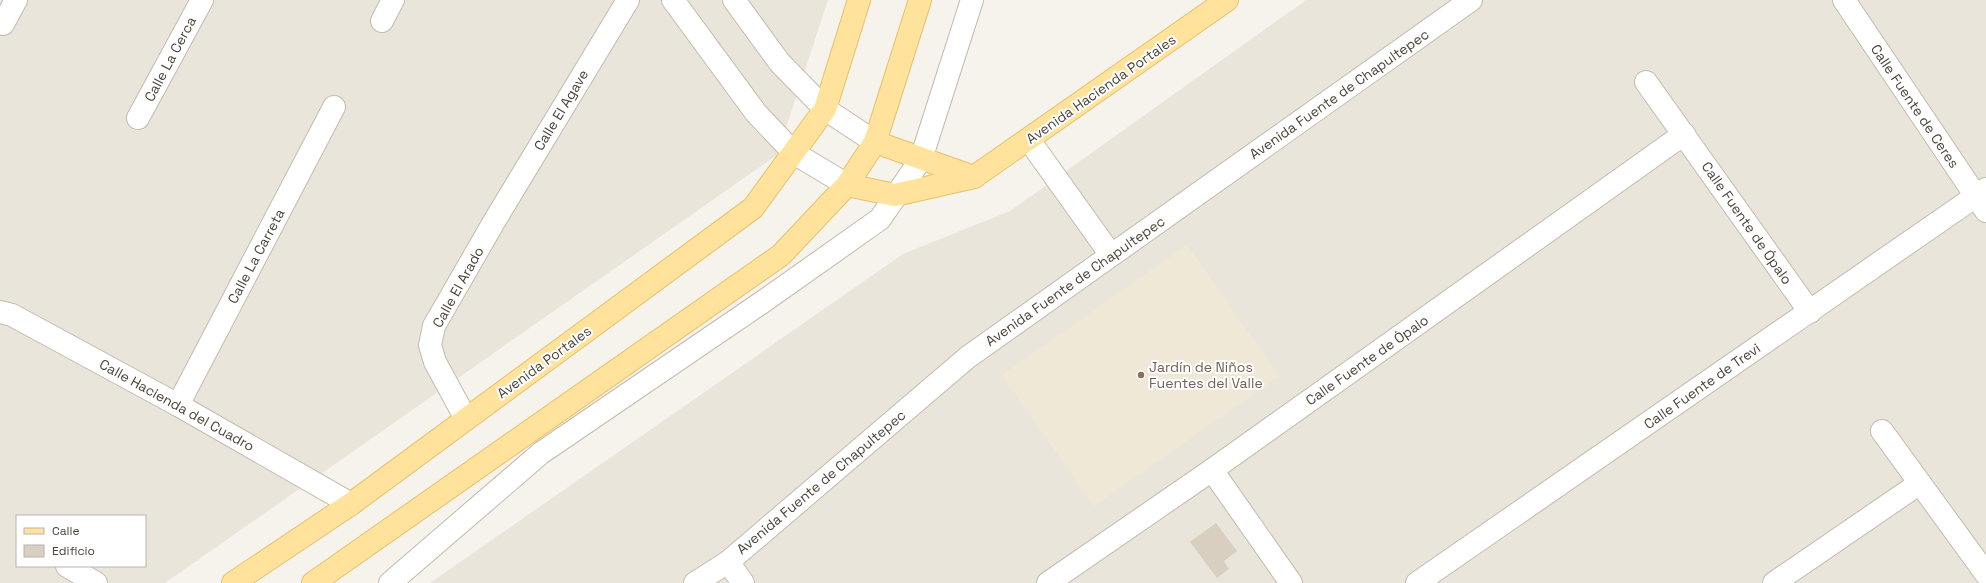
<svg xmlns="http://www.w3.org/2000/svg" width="1986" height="583" viewBox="0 0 1986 583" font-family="'Space Grotesk',sans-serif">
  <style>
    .residential { fill: #eae5da; fill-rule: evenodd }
    .education { fill: #efe8d6 }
    .building { fill: #d8cfc1 }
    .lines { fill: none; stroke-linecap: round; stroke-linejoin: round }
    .minor-casing { stroke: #c2bbae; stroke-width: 24 }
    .major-casing { stroke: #e6c16a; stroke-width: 24 }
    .minor { stroke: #fff; stroke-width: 22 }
    .major { stroke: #ffe39c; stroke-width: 22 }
    .education-dot { fill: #8d6e63; stroke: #fff; stroke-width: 1.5 }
    .labels { text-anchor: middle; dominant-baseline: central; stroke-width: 4; stroke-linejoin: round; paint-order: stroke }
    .street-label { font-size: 14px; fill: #4b4439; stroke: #fff }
    .education-label { font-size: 14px; fill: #785e54; stroke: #fff; text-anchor: start }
  </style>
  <rect width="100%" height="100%" fill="#f6f3ec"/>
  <g class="residential">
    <path d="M 0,0 L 828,0 L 777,155 L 165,583 L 0,583 ZM 17,516 L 145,516 L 145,566 L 17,566 Z"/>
    <path d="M 1306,0 L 1986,0 L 1986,583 L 430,583 L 903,254 L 1010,211 Z"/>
  </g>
  <path class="education" d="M 1187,245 L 1279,376 L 1094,506 L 1002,375 Z"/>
  <path class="building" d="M 1216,523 L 1237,551 L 1224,561 L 1229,569 L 1217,578 L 1190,542 Z"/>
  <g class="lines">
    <g class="minor-casing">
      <g id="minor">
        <path d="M 673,0 L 756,113 L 794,153 L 847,185"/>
        <path d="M 734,0 L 780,63 L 825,109 L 875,142"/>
        <path d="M 1844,0 L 1986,211"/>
        <path d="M 382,21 L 393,0"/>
        <path d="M 3,24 L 16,0"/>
        <path d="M 1646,82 L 1810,312"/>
        <path d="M 138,118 L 202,0"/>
        <path d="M 1029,140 L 1111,255"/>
        <path d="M 0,312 L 12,315 L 178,405 L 351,504"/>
        <path d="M 178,405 L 334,107"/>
        <path d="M 466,419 L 435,362 L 430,345 L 434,326 L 495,220 L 628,0"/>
        <path d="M 1882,431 L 1986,574"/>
        <path d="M 1212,470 L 1291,583"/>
        <path d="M 728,562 L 743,583"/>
        <path d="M 67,566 L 96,583"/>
        <path d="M 390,583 L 541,453 L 764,301 L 880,219 L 921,159 L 972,0"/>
        <path d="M 695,583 L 728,562 L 968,357 L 1471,0"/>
        <path d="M 1048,583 L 1212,470 L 1684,134"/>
        <path d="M 1417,583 L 1986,189"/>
        <path d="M 1774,583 L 1920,483"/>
      </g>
    </g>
    <g class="major-casing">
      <g id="major">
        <path d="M 875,142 L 974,177"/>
        <path d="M 847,185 L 895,195 L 974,177 L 1227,0"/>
        <path d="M 233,583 L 351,504 L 753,208 L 825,109 L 859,0"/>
        <path d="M 313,583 L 781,255 L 847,185 L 875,142 L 920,0"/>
      </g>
    </g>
    <use href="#minor" class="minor"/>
    <use href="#major" class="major"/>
  </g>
  <circle class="education-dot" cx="1141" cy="375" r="4"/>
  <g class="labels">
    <g class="street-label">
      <text transform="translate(170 59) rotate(-62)">Calle La Cerca</text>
      <text transform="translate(1101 89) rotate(-35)">Avenida Hacienda Portales</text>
      <text transform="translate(1339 94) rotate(-35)">Avenida Fuente de Chapultepec</text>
      <text transform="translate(1915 106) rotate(56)">Calle Fuente de Ceres</text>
      <text transform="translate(561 110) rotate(-59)">Calle El Agave</text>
      <text transform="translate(1747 223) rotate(55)">Calle Fuente de Ópalo</text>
      <text transform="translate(256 256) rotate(-62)">Calle La Carreta</text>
      <text transform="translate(1075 281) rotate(-35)">Avenida Fuente de Chapultepec</text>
      <text transform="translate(458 287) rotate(-61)">Calle El Arado</text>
      <text transform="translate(1367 360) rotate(-35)">Calle Fuente de Ópalo</text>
      <text transform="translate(544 362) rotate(-36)">Avenida Portales</text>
      <text transform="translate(1702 386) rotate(-35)">Calle Fuente de Trevi</text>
      <text transform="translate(177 405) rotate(29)">Calle Hacienda del Cuadro</text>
      <text transform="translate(821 482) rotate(-40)">Avenida Fuente de Chapultepec</text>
    </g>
    <g class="education-label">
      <text x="1149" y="367">Jardín de Niños<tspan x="1149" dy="16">Fuentes del Valle</tspan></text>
    </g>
  </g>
  <rect x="16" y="515" width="130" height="52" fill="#ffffff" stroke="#b7b4b0"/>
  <rect x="24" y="528" width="20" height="6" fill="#ffe39c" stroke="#b7b4b0"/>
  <text x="52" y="535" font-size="12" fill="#4b4439">Calle</text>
  <rect x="24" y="545" width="20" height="12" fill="#d8cfc1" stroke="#b7b4b0"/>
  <text x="52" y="555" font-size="12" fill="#4b4439">Edificio</text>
</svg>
